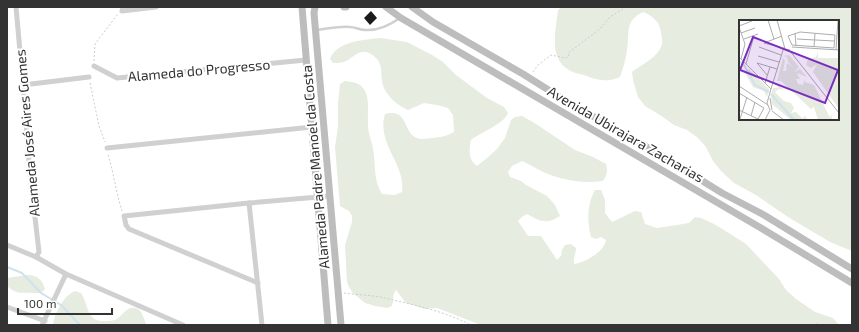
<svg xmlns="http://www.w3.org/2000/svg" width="859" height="332" viewBox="0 0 859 332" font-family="'Exo 2',sans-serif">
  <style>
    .green { fill: #e6ecdf; fill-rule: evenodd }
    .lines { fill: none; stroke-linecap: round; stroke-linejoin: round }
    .stream { stroke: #cfe2ee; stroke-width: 2 }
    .building { fill: #1a1a1a }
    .path { stroke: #cdcdcd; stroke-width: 1; stroke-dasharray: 2 2; stroke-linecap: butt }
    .service { stroke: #d0d0d0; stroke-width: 2.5 }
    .minor { stroke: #d0d0d0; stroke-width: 5 }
    .secondary { stroke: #bdbdbd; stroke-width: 7 }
    .labels { text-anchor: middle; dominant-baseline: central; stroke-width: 4; stroke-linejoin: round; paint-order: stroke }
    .street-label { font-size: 14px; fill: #333; stroke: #fff }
    .inset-river { fill: none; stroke: #cfe2ee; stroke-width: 2 }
    .inset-road { fill: none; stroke: #adadad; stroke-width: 1 }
    .view { fill: #7b2cbf; fill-opacity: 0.15; stroke: #7b2cbf; stroke-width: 2 }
    .inset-edge { fill: none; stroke: #333; stroke-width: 2 }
  </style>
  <rect width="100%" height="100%" fill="#fff"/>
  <g class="green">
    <path d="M 562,7 L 852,7 L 852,251 L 830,242 L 788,217 L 756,195 L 734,183 L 721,171 L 713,161 L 706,147 L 698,138 L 687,130 L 674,125 L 663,117 L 645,106 L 638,97 L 633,80 L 632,72 C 642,64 658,58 662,44 C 663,41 661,36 661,32 C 659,21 653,16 643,12 C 624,21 630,33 627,50 C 626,58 623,69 620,77 C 607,83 596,80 584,75 C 579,74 574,73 569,70 C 548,58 556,30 558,10 ZM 740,21 L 838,21 L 838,119 L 740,119 Z"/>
    <path d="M 380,38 L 407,42 L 432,55 L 443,62 L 456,75 L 487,98 L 504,107 L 508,113 C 504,124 481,132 471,140 C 469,149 468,160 477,166 L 487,158 L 497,149 L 505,138 L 511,120 L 515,117 L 522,116 L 533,122 L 575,150 L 593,157 L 606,164 C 608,171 607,175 603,181 C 581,184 561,180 541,171 C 535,168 529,164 522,161 L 512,166 L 508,172 L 510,177 L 521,181 L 526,185 L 547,196 L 555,205 L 560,216 C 547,225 539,221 527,214 L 522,217 L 518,221 L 528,236 L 541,236 L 557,260 L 561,256 L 562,250 L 565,245 L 571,244 L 576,248 C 576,254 573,258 574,264 C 586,262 604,252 606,240 L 601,237 L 596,239 L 591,237 C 587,222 587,204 595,190 L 601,190 L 605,200 L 605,213 L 612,222 L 635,211 L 641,212 L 645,224 L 657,228 L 677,225 L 689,223 L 695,217 L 701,218 L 716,225 L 746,244 L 779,279 L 786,290 L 796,299 L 815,312 L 833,318 L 839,325 L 481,325 L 437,308 L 425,309 L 406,303 L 396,290 C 392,295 394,300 392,306 L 387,308 L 375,306 L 365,303 L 353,293 L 349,287 L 347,282 L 345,245 L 352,222 L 352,216 L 349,211 L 340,206 L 335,147 L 338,127 L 338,103 L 340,84 L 345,81 C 351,82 358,82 362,87 C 371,95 367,114 368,125 C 368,134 372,141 373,149 C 376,165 373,180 382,194 L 395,195 L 402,192 C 406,164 376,144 385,114 C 409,108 403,134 417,138 C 421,140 428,138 433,138 C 441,137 447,136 454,132 L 453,115 L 448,108 L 437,105 L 424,103 L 408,110 C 399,106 390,99 385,90 C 378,77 386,66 374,56 C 371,54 368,52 365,52 C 357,51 352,58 346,61 C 342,63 337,63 333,63 L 330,59 C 337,41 363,40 380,38 Z"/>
    <path d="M 27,275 C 38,275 42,280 45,289 C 41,294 39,293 33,293 C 21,292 17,295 7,286 L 7,278 Z"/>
    <path d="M 75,291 L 81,293 C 86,300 87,313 93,318 C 96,321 101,321 105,321 C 109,321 113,321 117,319 C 123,315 128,304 138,309 C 143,312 144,321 147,325 L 53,325 C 55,313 63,296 75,291 Z"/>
  </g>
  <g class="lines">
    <path class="stream" d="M 7,267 L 22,273 L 41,293 L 61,305 L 80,325"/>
  </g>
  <path class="building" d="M 371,11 L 377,18 L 370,25 L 364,18 Z"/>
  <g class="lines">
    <g class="path">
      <path d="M 94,61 L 95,44 L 118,14"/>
      <path d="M 533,72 L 538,65 L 551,55 L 566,58 L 569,56 L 568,53 L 600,29 L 610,17 L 626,7"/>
      <path d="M 90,83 L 99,126 L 105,142"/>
      <path d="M 108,155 C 114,173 116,193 122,211"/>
      <path d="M 344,293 C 357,295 372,295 385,298 C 414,305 444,311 471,325"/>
      <path d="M 816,325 L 817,323"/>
    </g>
    <path class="service" d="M 316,30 C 327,29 339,26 350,27 C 355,27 360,30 365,30 C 378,31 390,25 400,18"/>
    <g class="minor">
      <path d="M 16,7 L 23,85 L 30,174 L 39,252 L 36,257"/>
      <path d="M 123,7 L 122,11 L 156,7"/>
      <path d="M 94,66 L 117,78 L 306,60"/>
      <path d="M 23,85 L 89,77"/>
      <path d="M 107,148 L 312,127"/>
      <path d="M 249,203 L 262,325"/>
      <path d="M 7,245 L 36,257 L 66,274 L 183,325"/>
      <path d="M 258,283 L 129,229 L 126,225 L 124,216 L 249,203 L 330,196"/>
      <path d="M 7,307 L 45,321"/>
      <path d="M 42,325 L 66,274"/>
    </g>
    <g class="secondary">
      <path d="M 302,7 L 328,325"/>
      <path d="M 315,7 L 314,13 L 341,325"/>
      <path d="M 344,7 L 346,7"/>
      <path d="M 386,7 L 401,18 L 761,228 L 852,283"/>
      <path d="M 412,7 L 433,22 L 523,74 L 566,101 L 654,151 L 722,193 L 764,215 L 852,269"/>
    </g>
  </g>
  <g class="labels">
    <g class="street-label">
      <text transform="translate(199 70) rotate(-5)">Alameda do Progresso</text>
      <text transform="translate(27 133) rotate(-95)">Alameda José Aires Gomes</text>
      <text transform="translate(626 134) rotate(30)">Avenida Ubirajara Zacharias</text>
      <text transform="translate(315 167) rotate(-95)">Alameda Padre Manoel da Costa</text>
    </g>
  </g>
  <g transform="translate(739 20)">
    <rect width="100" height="100" fill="#fff"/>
    <path d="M 79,32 L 79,38 L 100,38 L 100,89 L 74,52 L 78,44 L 72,48 L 67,45 L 69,39 L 77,37 ZM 50,35 L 60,47 L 55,52 L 61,49 L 68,57 L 58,53 L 61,59 L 57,59 L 59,64 L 64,65 L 66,59 L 66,62 L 75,65 L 91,98 L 92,93 L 93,100 L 79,100 L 75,87 L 72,89 L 42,61 L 38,61 L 44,38 L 46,41 L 44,51 L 47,51 L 48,43 L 54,47 L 49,42 L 48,37 L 44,36 ZM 10,49 L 30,69 L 28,77 L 25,71 L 14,67 L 6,53 ZM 37,64 L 46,70 L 40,69 L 36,72 L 45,81 L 52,83 L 55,88 L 52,93 L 57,92 L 64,99 L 65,96 L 68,98 L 66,100 L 52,100 L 33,84 L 32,75 L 34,68 L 39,68 Z" fill="#e6ecdf"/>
    <path class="inset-river" d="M 0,41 L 5,45 L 16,65 L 30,72M 32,74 L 55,100"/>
    <path class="inset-road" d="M 29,0 L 35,19M 38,0 L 46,29 L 51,30M 0,6 L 13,1M 0,7 L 6,24 L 2,39M 61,12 L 96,15 L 95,28 L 53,25 L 49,16 ZM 2,13 L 16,8M 56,13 L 57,26M 5,19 L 19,14M 58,19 L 95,21M 25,23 L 43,16M 25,23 L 41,27M 20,27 L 42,35M 53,27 L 100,30M 75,27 L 76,13M 97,30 L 99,0M 51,31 L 100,93M 19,36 L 40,42M 0,37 L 32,69M 18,43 L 38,49M 18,43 L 28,55M 7,44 L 15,16M 26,63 L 31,47M 0,66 L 29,85M 0,73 L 25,88 L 19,99 L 0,90M 31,78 L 33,90M 33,91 L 45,100M 12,96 L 16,82M 1,99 L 8,77M 26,100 L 31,90 L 28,83 L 32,69 L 45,27"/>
    <path class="view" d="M 14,17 L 99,50 L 86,83 L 1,50 Z"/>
    <rect width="100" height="100" class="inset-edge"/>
  </g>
  <rect width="859" height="332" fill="none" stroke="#333333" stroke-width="16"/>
  <path d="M18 308v6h94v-6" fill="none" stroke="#333333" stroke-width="2"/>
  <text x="24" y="308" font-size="12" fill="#333333" stroke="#ffffff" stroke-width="3" paint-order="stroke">100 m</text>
</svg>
